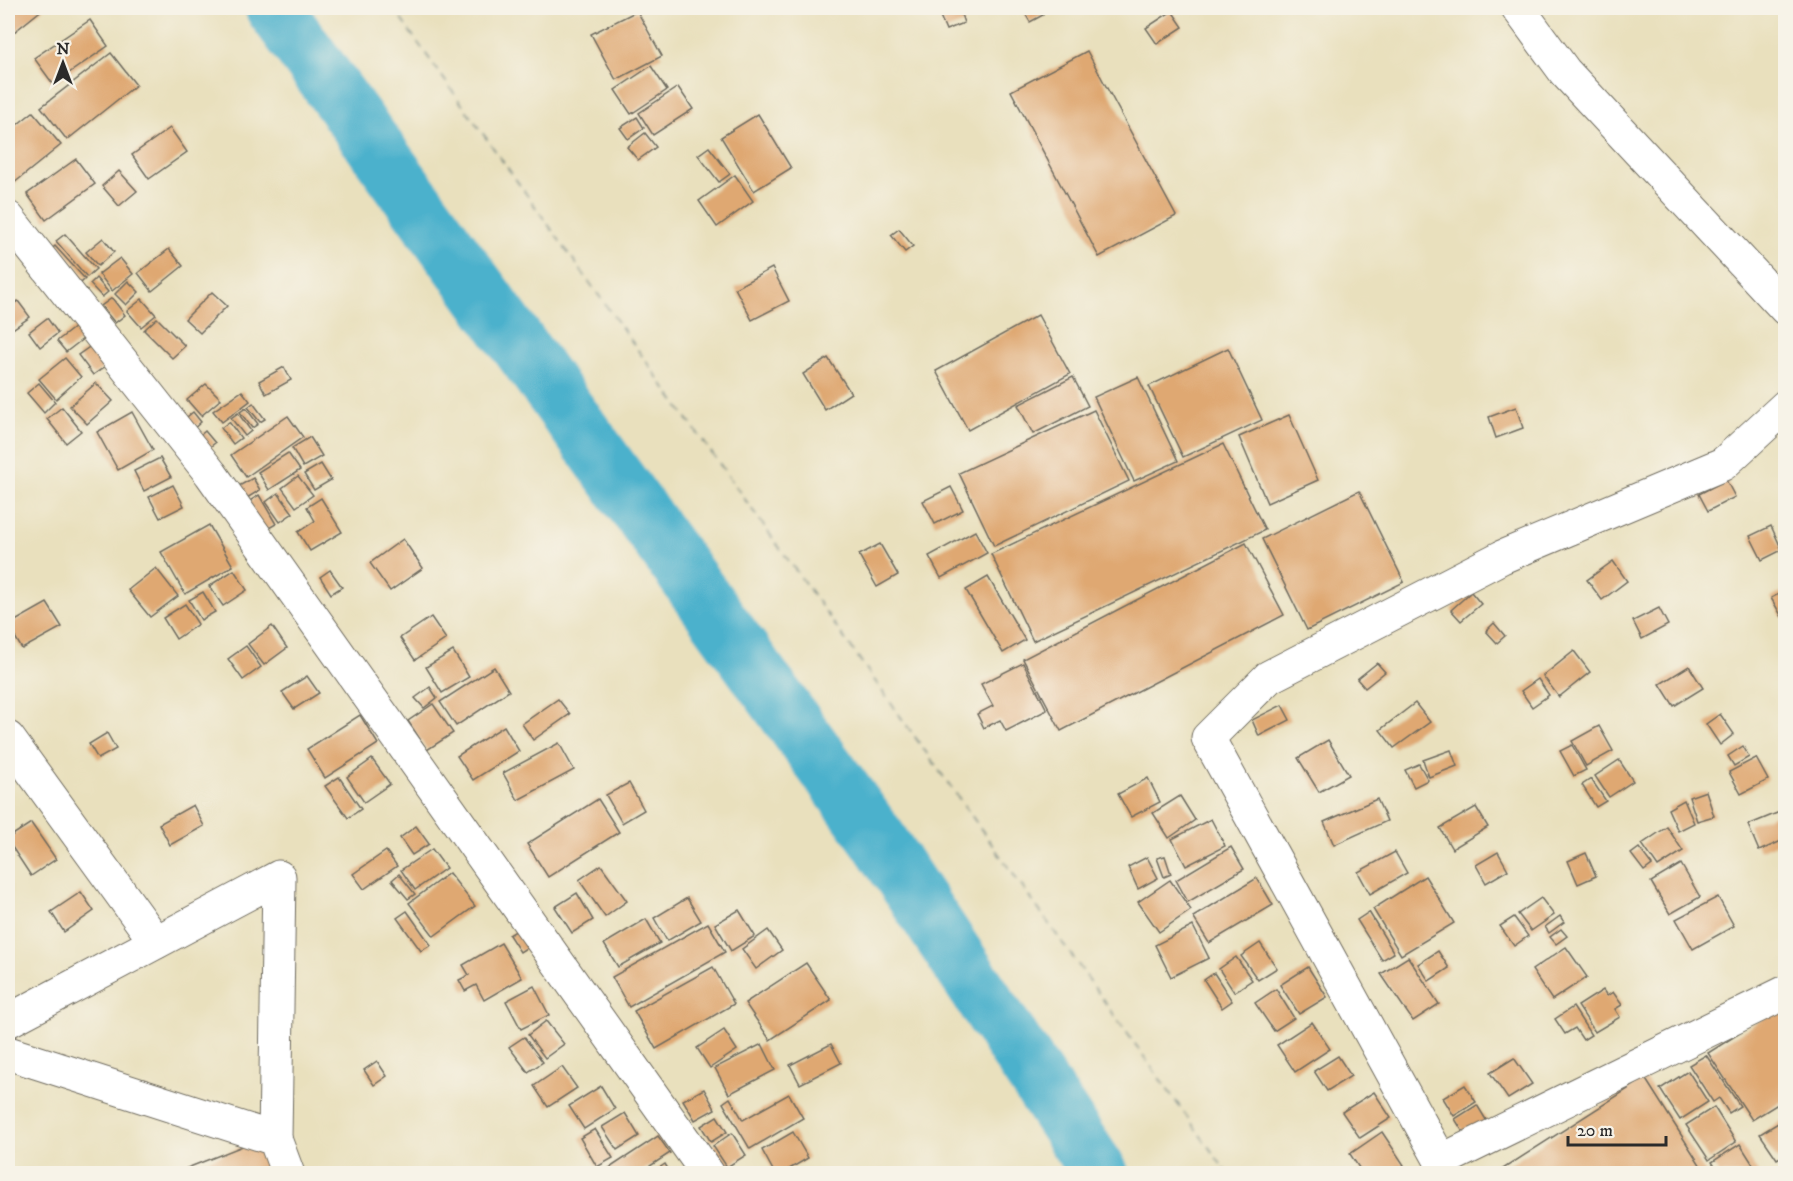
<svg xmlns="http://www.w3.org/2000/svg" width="1793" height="1181" viewBox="0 0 1793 1181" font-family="'IM FELL DW Pica',serif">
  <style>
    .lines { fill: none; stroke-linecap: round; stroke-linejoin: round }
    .river { stroke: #4cb1cc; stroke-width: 58 }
    .ferry { stroke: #375a63; stroke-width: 1.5; stroke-dasharray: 8 6; stroke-linecap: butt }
    .building { fill: #dfa872 }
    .minor-casing { stroke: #6e6a5e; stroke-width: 35 }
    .minor { stroke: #fff; stroke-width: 33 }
  </style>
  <rect width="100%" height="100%" fill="#f7f3e8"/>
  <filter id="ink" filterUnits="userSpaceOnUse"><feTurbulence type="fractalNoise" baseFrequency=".0167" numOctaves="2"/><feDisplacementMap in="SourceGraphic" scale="12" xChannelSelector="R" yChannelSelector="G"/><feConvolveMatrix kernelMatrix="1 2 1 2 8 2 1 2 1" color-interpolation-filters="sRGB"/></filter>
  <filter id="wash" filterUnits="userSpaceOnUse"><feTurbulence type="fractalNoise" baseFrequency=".008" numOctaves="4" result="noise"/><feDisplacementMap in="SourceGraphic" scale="24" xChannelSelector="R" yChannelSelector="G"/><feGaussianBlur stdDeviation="1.35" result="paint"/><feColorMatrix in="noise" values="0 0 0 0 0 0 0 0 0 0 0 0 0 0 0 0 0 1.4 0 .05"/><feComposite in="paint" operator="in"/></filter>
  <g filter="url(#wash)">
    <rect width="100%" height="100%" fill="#e9e0bd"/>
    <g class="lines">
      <path class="river" d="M 274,8 L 878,839 L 1100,1174"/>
      <path class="ferry" d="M 393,8 L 1228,1174"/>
    </g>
    <g id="blocks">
      <g class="building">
        <path d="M 8,8 L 44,8 L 8,37 Z"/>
        <path d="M 456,8 L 469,8 L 461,14 Z"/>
        <path d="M 959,8 L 964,23 L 946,30 L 940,16 Z"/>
        <path d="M 1022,8 L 1039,8 L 1043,15 L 1030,22 Z"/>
        <path d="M 637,11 L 662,56 L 616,80 L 591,34 Z"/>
        <path d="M 1172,11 L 1183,27 L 1157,44 L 1146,28 Z"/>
        <path d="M 90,20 L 108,46 L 53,84 L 34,58 Z"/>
        <path d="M 1087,51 L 1176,216 L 1099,257 L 1011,91 Z"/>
        <path d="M 111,53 L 136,85 L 67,140 L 41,107 Z"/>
        <path d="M 651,66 L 667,90 L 631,114 L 615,90 Z"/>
        <path d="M 678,87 L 693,109 L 653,135 L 639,113 Z"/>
        <path d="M 33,112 L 61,145 L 8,188 L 8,132 Z"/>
        <path d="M 758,114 L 791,168 L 754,191 L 721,137 Z"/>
        <path d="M 637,117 L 644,128 L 628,139 L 620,128 Z"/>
        <path d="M 170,128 L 187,152 L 149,179 L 132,155 Z"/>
        <path d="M 645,133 L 656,147 L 638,160 L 627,147 Z"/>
        <path d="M 709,147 L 730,174 L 719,182 L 698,155 Z"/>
        <path d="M 76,159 L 95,184 L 46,220 L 27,194 Z"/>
        <path d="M 119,171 L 137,191 L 119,206 L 102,186 Z"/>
        <path d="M 735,175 L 753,201 L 717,227 L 699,201 Z"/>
        <path d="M 899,229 L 913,246 L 905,252 L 891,235 Z"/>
        <path d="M 65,234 L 96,269 L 87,277 L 56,241 Z"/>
        <path d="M 103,238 L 114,252 L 98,266 L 86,252 Z"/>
        <path d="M 55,246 L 85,279 L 77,287 L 47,253 Z"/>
        <path d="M 169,249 L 183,266 L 152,291 L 138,273 Z"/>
        <path d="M 120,258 L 133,274 L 112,291 L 99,274 Z"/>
        <path d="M 772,268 L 789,301 L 752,320 L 735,288 Z"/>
        <path d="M 96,278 L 108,292 L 102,297 L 90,284 Z"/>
        <path d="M 128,281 L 139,292 L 126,305 L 115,294 Z"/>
        <path d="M 212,292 L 227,306 L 200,333 L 185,319 Z"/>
        <path d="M 112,298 L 125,315 L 115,323 L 101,306 Z"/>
        <path d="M 142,299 L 156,315 L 141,327 L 127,311 Z"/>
        <path d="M 18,301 L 30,317 L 8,332 L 8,308 Z"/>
        <path d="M 1038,315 L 1070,374 L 968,430 L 936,371 Z"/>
        <path d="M 47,318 L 58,333 L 40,347 L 29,332 Z"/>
        <path d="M 157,318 L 185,346 L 172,358 L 144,330 Z"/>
        <path d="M 79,324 L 88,335 L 66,352 L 57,341 Z"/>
        <path d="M 98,341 L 113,361 L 93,375 L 78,355 Z"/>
        <path d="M 1228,348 L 1262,420 L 1183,457 L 1149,386 Z"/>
        <path d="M 65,358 L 81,377 L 56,399 L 39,379 Z"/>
        <path d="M 828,358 L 851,393 L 825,410 L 803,374 Z"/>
        <path d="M 284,367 L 291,380 L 266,394 L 259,381 Z"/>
        <path d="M 1073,377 L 1088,406 L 1033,434 L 1018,405 Z"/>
        <path d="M 1138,377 L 1178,461 L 1134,481 L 1094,397 Z"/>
        <path d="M 39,383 L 55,402 L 44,413 L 27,393 Z"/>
        <path d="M 96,383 L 113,401 L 87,424 L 70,406 Z"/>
        <path d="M 206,384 L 221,399 L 201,416 L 187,400 Z"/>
        <path d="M 242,391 L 250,401 L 222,422 L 213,411 Z"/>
        <path d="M 253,403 L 265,419 L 260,422 L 248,407 Z"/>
        <path d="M 62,407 L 81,431 L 66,443 L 47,419 Z"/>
        <path d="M 1516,407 L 1523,428 L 1496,438 L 1489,417 Z"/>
        <path d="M 246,408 L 258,424 L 252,428 L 240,412 Z"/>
        <path d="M 1094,410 L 1129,481 L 994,546 L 959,473 Z"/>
        <path d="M 132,412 L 153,450 L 118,470 L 97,432 Z"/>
        <path d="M 193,412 L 201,422 L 191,431 L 182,421 Z"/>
        <path d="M 238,413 L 251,431 L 245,436 L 231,418 Z"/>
        <path d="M 1289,415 L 1318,480 L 1267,503 L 1239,437 Z"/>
        <path d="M 288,416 L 303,437 L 246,477 L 231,455 Z"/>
        <path d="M 229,422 L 241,438 L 233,444 L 221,428 Z"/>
        <path d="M 205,431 L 215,443 L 206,450 L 197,438 Z"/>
        <path d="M 310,437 L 322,456 L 303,467 L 292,448 Z"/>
        <path d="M 1223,444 L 1265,530 L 1033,641 L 991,554 Z"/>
        <path d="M 288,453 L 300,470 L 269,490 L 258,472 Z"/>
        <path d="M 160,458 L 171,477 L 144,491 L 134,471 Z"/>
        <path d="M 321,464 L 331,480 L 314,490 L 304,474 Z"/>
        <path d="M 298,476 L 313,495 L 296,507 L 282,488 Z"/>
        <path d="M 253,478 L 260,490 L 247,498 L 239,486 Z"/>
        <path d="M 1726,480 L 1735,497 L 1708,511 L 1699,494 Z"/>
        <path d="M 173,485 L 184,506 L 160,518 L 149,497 Z"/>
        <path d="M 951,487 L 963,510 L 935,524 L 923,501 Z"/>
        <path d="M 1359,491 L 1404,582 L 1307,630 L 1262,539 Z"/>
        <path d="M 278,493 L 293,513 L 280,522 L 266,502 Z"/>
        <path d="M 259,495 L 276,524 L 262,532 L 245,504 Z"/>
        <path d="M 321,498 L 342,532 L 310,551 L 298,532 L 315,521 L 307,507 Z"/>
        <path d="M 209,525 L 233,566 L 185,594 L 161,552 Z"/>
        <path d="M 1771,526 L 1782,550 L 1762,560 L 1750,536 Z"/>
        <path d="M 975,531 L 987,553 L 941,578 L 929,556 Z"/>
        <path d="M 403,539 L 423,568 L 390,591 L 370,563 Z"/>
        <path d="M 1246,543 L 1284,615 L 1061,731 L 1023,659 Z"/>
        <path d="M 880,544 L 898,575 L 877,587 L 859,555 Z"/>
        <path d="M 1613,561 L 1627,581 L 1602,600 L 1587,580 Z"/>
        <path d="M 156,568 L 178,596 L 150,617 L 128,590 Z"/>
        <path d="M 234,570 L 247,590 L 223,606 L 209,586 Z"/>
        <path d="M 330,570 L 342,587 L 331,594 L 320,577 Z"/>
        <path d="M 988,577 L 1025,640 L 1003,653 L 966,590 Z"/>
        <path d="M 1786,590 L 1786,615 L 1782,617 L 1771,598 Z"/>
        <path d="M 203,592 L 215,612 L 201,620 L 189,600 Z"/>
        <path d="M 1471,592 L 1481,604 L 1461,621 L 1451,610 Z"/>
        <path d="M 47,603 L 62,627 L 22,649 L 8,625 Z"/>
        <path d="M 185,604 L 198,624 L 176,639 L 163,618 Z"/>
        <path d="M 1659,608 L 1668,625 L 1642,639 L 1633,621 Z"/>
        <path d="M 431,617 L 446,639 L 415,660 L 400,638 Z"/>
        <path d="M 1494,623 L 1505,636 L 1497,643 L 1486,631 Z"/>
        <path d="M 272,626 L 287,648 L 264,665 L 248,644 Z"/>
        <path d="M 246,646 L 261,667 L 243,680 L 228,659 Z"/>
        <path d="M 453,651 L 469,677 L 442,693 L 426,667 Z"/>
        <path d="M 1574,651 L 1590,672 L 1559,697 L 1543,676 Z"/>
        <path d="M 1023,663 L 1047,710 L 1006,731 L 1000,720 L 984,728 L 977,714 L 993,706 L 981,684 Z"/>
        <path d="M 1377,663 L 1385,672 L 1365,688 L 1357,679 Z"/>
        <path d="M 1689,666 L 1703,688 L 1674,706 L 1660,684 Z"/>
        <path d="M 494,667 L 509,691 L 456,726 L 440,702 Z"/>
        <path d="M 307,676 L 319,693 L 294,709 L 282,692 Z"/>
        <path d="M 1538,679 L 1549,695 L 1532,707 L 1521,691 Z"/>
        <path d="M 430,687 L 437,698 L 424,708 L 415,698 Z"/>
        <path d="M 558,699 L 570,714 L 533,740 L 522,724 Z"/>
        <path d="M 1415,703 L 1430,722 L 1394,748 L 1380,730 Z"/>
        <path d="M 433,704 L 453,733 L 427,750 L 408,721 Z"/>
        <path d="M 1282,705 L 1290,720 L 1259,736 L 1252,720 Z"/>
        <path d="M 1720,714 L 1734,734 L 1720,745 L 1706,724 Z"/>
        <path d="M 360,715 L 378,744 L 325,778 L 307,749 Z"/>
        <path d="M 504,726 L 519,751 L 473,780 L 457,756 Z"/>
        <path d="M 1599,726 L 1613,751 L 1586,766 L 1572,741 Z"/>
        <path d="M 107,733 L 116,749 L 98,759 L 89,744 Z"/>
        <path d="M 1328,740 L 1349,775 L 1319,792 L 1298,758 Z"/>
        <path d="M 559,743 L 574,770 L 518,800 L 503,773 Z"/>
        <path d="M 1572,745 L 1586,770 L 1574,776 L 1560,751 Z"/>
        <path d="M 1743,746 L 1749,757 L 1734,766 L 1728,756 Z"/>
        <path d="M 1451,750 L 1457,766 L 1429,777 L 1423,760 Z"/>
        <path d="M 1756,758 L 1768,780 L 1741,794 L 1729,772 Z"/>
        <path d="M 372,759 L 390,784 L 364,802 L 347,777 Z"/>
        <path d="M 1619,760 L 1633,781 L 1609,797 L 1595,776 Z"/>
        <path d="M 1419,764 L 1428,780 L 1414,787 L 1405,770 Z"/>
        <path d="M 339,777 L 361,809 L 348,818 L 325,786 Z"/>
        <path d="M 1148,778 L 1160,802 L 1131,817 L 1118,794 Z"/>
        <path d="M 1591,779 L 1606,801 L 1596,807 L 1582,785 Z"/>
        <path d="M 629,783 L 644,810 L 622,823 L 606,795 Z"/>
        <path d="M 1706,791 L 1714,816 L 1697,821 L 1689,797 Z"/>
        <path d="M 1180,796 L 1195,820 L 1169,838 L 1153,813 Z"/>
        <path d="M 598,799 L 619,832 L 548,877 L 527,844 Z"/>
        <path d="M 1377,799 L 1387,821 L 1334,845 L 1324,822 Z"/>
        <path d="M 1684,800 L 1694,823 L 1678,831 L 1668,809 Z"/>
        <path d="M 193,805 L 204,826 L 170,845 L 159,824 Z"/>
        <path d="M 1476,807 L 1488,827 L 1452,849 L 1440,828 Z"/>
        <path d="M 1782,811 L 1786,820 L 1786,839 L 1759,851 L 1748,825 Z"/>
        <path d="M 1211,819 L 1225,846 L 1186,866 L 1172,839 Z"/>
        <path d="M 31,823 L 56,859 L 31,876 L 8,841 L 8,838 Z"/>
        <path d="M 416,826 L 429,844 L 412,855 L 400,838 Z"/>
        <path d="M 1667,827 L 1683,851 L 1658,867 L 1642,844 Z"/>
        <path d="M 1231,847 L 1244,869 L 1188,902 L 1176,880 Z"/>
        <path d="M 1639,848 L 1652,865 L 1644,871 L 1631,854 Z"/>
        <path d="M 432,849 L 446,868 L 415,890 L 401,870 Z"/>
        <path d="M 386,851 L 397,866 L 364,889 L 353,874 Z"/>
        <path d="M 1395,852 L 1407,873 L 1370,894 L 1358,872 Z"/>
        <path d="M 1498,852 L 1508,870 L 1486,883 L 1476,865 Z"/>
        <path d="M 1586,853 L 1596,876 L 1578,884 L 1568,861 Z"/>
        <path d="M 1165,856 L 1171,874 L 1164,877 L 1157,858 Z"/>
        <path d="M 1147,857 L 1158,878 L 1138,889 L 1128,867 Z"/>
        <path d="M 1681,864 L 1700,897 L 1670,914 L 1651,882 Z"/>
        <path d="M 601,865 L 627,901 L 605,917 L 579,880 Z"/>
        <path d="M 449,873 L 475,906 L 434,936 L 409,903 Z"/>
        <path d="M 399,874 L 415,894 L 408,899 L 392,880 Z"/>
        <path d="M 1425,876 L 1454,923 L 1401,955 L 1373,909 Z"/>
        <path d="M 1257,878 L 1273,905 L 1209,943 L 1193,917 Z"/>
        <path d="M 1170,880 L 1191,910 L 1159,932 L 1138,902 Z"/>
        <path d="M 81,892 L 94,911 L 64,932 L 51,912 Z"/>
        <path d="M 577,893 L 593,920 L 572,933 L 555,907 Z"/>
        <path d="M 1718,897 L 1734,926 L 1693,949 L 1676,919 Z"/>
        <path d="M 687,898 L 701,921 L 667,941 L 654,918 Z"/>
        <path d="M 1541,898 L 1554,915 L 1531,931 L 1518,914 Z"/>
        <path d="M 739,910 L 755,936 L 731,951 L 715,924 Z"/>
        <path d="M 407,911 L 431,945 L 421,951 L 397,918 Z"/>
        <path d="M 1369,912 L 1394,953 L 1382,960 L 1357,920 Z"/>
        <path d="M 1560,916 L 1564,922 L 1549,933 L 1545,927 Z"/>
        <path d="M 1514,917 L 1528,936 L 1514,946 L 1500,926 Z"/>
        <path d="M 646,919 L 660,943 L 618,967 L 604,944 Z"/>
        <path d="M 529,923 L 540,939 L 520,952 L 509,935 Z"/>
        <path d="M 708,923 L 725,952 L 629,1007 L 612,977 Z"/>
        <path d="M 1193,926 L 1209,958 L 1171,977 L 1155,945 Z"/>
        <path d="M 1561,929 L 1567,936 L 1556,944 L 1550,937 Z"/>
        <path d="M 768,930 L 782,950 L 756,969 L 742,949 Z"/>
        <path d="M 501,943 L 522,978 L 484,1000 L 476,985 L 465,991 L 459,980 L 469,975 L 463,965 Z"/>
        <path d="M 1260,943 L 1277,968 L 1258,980 L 1241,956 Z"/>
        <path d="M 1566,947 L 1587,977 L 1552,1000 L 1532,970 Z"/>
        <path d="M 1438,951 L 1449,968 L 1429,981 L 1418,964 Z"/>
        <path d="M 1236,957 L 1252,980 L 1234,992 L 1219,969 Z"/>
        <path d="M 1408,957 L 1439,1004 L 1413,1021 L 1381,974 Z"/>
        <path d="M 806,963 L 831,1000 L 770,1040 L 745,1003 Z"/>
        <path d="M 713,967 L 734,1004 L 656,1049 L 634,1011 Z"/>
        <path d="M 1308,967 L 1327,997 L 1299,1014 L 1280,985 Z"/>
        <path d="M 1214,973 L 1232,1001 L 1222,1008 L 1204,980 Z"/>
        <path d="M 534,986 L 549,1015 L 521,1029 L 506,1001 Z"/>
        <path d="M 1276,989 L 1294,1018 L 1274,1031 L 1255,1003 Z"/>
        <path d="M 1603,990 L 1607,996 L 1613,992 L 1622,1005 L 1615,1009 L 1620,1017 L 1595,1032 L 1578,1006 Z"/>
        <path d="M 1783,1006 L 1786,1010 L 1786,1099 L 1752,1120 L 1708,1053 Z"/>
        <path d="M 1573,1007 L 1591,1035 L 1583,1040 L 1575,1028 L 1565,1034 L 1555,1019 Z"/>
        <path d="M 546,1021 L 564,1044 L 545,1058 L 528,1035 Z"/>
        <path d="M 1312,1022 L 1330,1049 L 1295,1072 L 1277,1045 Z"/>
        <path d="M 724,1030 L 737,1050 L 710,1068 L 697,1048 Z"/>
        <path d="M 524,1037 L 543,1062 L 528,1072 L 509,1047 Z"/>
        <path d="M 762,1044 L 775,1070 L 729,1094 L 715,1068 Z"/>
        <path d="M 831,1044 L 841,1063 L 800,1084 L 790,1065 Z"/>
        <path d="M 1706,1055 L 1740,1106 L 1729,1113 L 1719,1098 L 1713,1102 L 1689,1065 Z"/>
        <path d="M 1338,1056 L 1351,1076 L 1327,1091 L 1314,1071 Z"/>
        <path d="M 1514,1058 L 1532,1084 L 1508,1099 L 1490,1073 Z"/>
        <path d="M 377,1061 L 387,1076 L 374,1085 L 364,1070 Z"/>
        <path d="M 562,1067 L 577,1088 L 548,1107 L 534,1086 Z"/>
        <path d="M 1688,1071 L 1708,1102 L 1680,1120 L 1660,1089 Z"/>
        <path d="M 1645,1078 L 1706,1174 L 1495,1174 Z"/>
        <path d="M 1465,1085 L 1476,1102 L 1454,1116 L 1443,1098 Z"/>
        <path d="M 601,1086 L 615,1109 L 584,1129 L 569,1106 Z"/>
        <path d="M 704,1089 L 715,1109 L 695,1120 L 683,1100 Z"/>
        <path d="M 1374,1092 L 1391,1118 L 1360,1138 L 1342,1112 Z"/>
        <path d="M 789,1094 L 803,1118 L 750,1149 L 723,1103 L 730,1098 L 743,1120 Z"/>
        <path d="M 1477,1105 L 1488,1123 L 1466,1137 L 1455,1119 Z"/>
        <path d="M 1714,1107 L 1736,1142 L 1709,1160 L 1686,1125 Z"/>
        <path d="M 625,1113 L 639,1136 L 617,1150 L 602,1127 Z"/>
        <path d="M 717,1116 L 727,1132 L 711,1142 L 701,1126 Z"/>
        <path d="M 1783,1120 L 1786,1124 L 1786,1154 L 1777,1159 L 1760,1134 Z"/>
        <path d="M 595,1129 L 613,1158 L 597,1167 L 580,1138 Z"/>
        <path d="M 793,1132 L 808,1158 L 781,1174 L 775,1174 L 762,1150 Z"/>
        <path d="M 1382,1132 L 1404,1165 L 1392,1174 L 1363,1174 L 1350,1154 Z"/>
        <path d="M 732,1133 L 746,1155 L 727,1167 L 713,1146 Z"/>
        <path d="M 658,1136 L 670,1153 L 638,1174 L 611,1174 L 608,1169 Z"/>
        <path d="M 263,1138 L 277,1174 L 172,1174 Z"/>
        <path d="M 1740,1144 L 1759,1174 L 1720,1174 L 1712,1162 Z"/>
        <path d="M 665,1164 L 671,1174 L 650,1174 Z"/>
      </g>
    </g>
  </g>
  <g filter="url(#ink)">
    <use href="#blocks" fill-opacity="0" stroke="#6e6a5e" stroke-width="1.5"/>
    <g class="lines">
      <g class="minor-casing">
        <g id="minor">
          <path d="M 1518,8 L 1565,72 L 1786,309"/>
          <path d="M 8,218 L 211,474 L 708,1174"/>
          <path d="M 1786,406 L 1723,464 L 1502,557 L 1269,677 L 1208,738 L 1441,1161 L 1786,992"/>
          <path d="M 8,738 L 156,942"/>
          <path d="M 8,1021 L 279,877 L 275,1139"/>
          <path d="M 8,1053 L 275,1139 L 288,1174"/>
        </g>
      </g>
      <use href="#minor" class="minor"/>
    </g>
  </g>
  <rect width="1793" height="1181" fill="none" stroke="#f7f3e8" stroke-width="30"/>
  <g transform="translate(63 63)" stroke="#f7f3e8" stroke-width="4.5" paint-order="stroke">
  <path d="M0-4.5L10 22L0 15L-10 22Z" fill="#2b2b2b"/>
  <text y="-9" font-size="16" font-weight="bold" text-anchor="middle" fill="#2b2b2b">N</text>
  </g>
  <path d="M1568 1136v9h98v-9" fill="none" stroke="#2b2b2b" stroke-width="3"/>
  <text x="1577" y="1136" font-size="18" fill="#2b2b2b" stroke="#f7f3e8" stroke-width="4.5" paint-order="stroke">20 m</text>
</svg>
